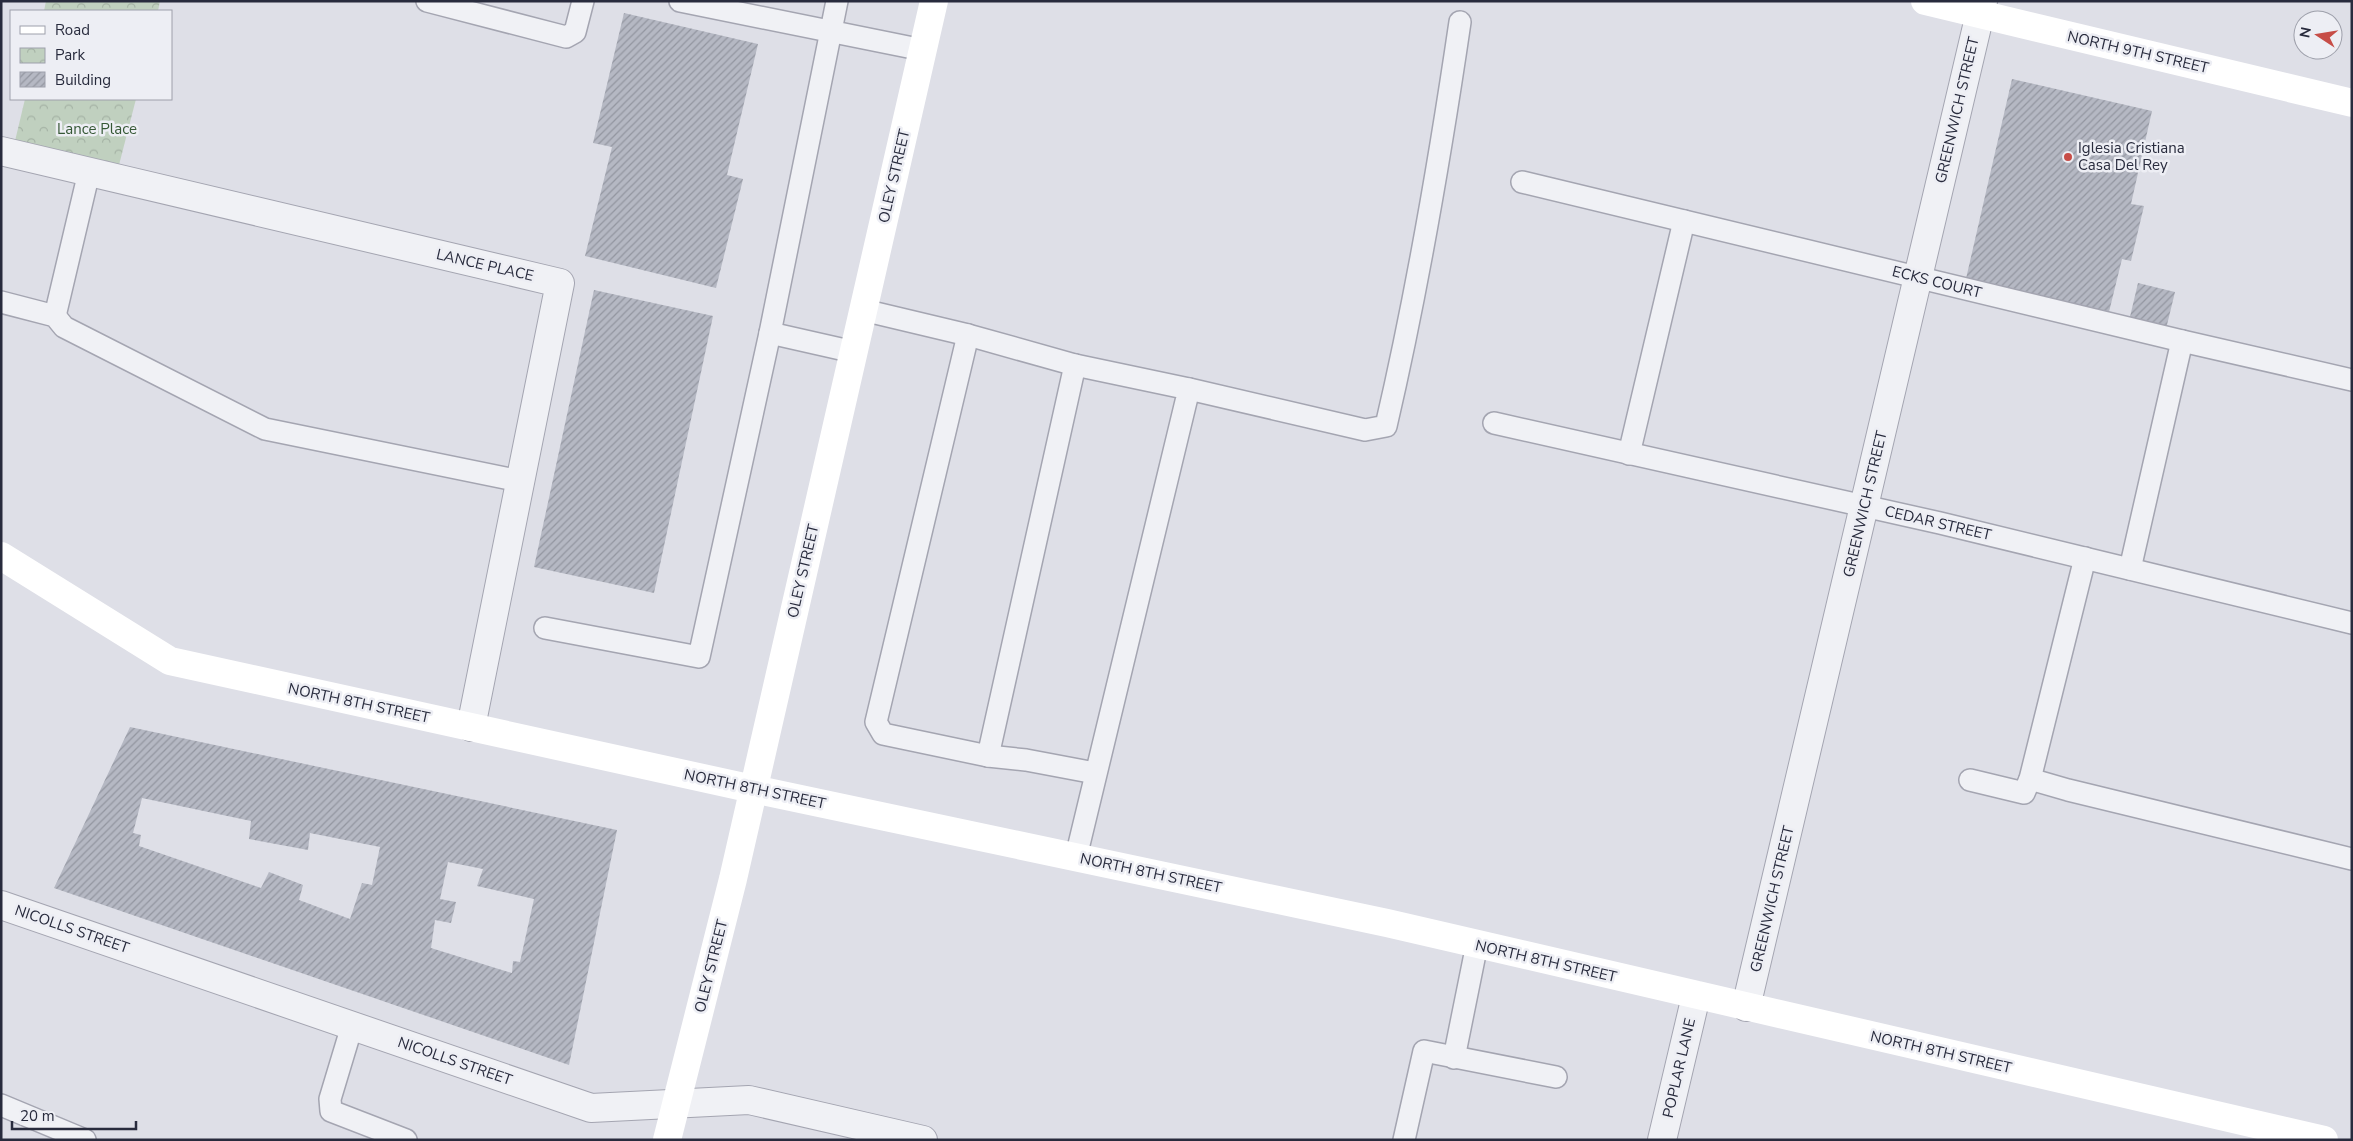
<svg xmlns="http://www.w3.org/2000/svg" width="2353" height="1141" viewBox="0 0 2353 1141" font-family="'Nunito Sans',sans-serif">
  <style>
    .park { fill: url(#park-crowns) }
    .building { fill: url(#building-hatch); fill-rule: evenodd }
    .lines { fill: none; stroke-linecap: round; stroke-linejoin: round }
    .lane-casing { stroke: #a4a5b1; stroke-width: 24 }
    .street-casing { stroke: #a4a5b1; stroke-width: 30 }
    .lane { stroke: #f0f1f5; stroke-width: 21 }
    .street { stroke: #f0f1f5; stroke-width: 28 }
    .secondary { stroke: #fff; stroke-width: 28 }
    .poi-dot { fill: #c74d47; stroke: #edeef4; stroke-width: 2 }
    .labels { text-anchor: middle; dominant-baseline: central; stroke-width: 5; stroke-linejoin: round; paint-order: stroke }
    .street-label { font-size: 15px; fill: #282b3d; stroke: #edeef4 }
    .park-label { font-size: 15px; fill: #365836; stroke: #edeef4 }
    .poi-label { font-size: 15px; fill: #282b3d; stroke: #edeef4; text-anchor: start }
  </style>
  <defs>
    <pattern id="park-crowns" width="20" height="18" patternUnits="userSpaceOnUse" patternTransform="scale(1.25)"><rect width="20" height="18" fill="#c0d0bf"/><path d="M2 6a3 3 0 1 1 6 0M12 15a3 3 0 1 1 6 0" fill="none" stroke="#a5b3a5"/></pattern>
    <pattern id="building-hatch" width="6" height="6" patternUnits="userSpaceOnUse" patternTransform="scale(1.25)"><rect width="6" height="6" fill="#b5b8c3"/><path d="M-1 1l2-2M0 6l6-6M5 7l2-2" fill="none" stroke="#9396a0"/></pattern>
  </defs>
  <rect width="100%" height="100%" fill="#dedfe7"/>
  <g class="park">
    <path d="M 46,1 L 160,1 L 158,11 L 44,11 Z"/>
    <path d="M 25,99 L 136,99 L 119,165 L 15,141 Z"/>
  </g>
  <g class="building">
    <path d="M 624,13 L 758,44 L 727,175 L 743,179 L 716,288 L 585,256 L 612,147 L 593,143 Z"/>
    <path d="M 2012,79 L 2152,111 L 2131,204 L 2144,206 L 2131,261 L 2122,259 L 2108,316 L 1965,283 Z"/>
    <path d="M 2138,283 L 2175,292 L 2166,329 L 2129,321 Z"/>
    <path d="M 594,290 L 713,316 L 654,593 L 534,567 Z"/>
    <path d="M 130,727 L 617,830 L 569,1065 L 54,888 ZM 142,798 L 251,821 L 249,839 L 308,850 L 310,833 L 380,847 L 372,885 L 362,883 L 350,919 L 299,900 L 303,885 L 269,872 L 261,888 L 139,846 L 141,835 L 133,833 ZM 448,862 L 483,869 L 477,886 L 534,899 L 520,962 L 513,961 L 512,973 L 431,948 L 435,920 L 451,923 L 456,902 L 440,899 Z"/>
  </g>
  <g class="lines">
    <g class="lane-casing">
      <g id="lane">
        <path d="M 427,1 L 566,37 L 575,32 L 583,1"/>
        <path d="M 680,1 L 923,50"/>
        <path d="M 1522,182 L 2182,341 L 2352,380"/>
        <path d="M 1,302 L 55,316 L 64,327 L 265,429 L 520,481"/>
        <path d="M 863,310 L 968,335 L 1075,365 L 1189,389 L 1076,857"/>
        <path d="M 55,316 L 89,172"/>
        <path d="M 770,333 L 854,352"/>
        <path d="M 968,335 L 876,722 L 883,734 L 988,756 L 1026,760 L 1095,773"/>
        <path d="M 1189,389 L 1365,430 L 1386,426 C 1417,293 1440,158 1460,22"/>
        <path d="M 1494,423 L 1940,523 L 2352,623"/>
        <path d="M 1629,454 L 1684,221"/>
        <path d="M 2130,569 L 2182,341"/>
        <path d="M 545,628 L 699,657 L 770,333 L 837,1"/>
        <path d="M 988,756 L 1075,365"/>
        <path d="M 2030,779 L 2068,790 L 2352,859"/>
        <path d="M 1970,780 L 2024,793 L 2030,779 L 2085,558"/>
        <path d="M 352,1026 L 330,1099 L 331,1111 L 406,1140"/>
        <path d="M 1454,1058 L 1477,944"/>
        <path d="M 1,1105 L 85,1140"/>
        <path d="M 1404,1140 L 1424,1051 L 1556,1077"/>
      </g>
    </g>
    <g class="street-casing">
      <g id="street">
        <path d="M 1,151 L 560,283 L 471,727"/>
        <path d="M 1,905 L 591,1108 L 749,1100 L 923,1140"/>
        <path d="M 1746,1007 L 1983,1"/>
        <path d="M 1662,1140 L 1696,996"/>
      </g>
    </g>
    <use href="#lane" class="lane"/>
    <use href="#street" class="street"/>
    <g class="secondary">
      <path d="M 1925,1 L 2352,103"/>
      <path d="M 1,556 L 170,661 L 753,789 L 1387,923 L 2324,1140"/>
      <path d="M 667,1140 L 733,879 L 934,1"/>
    </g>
  </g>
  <circle class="poi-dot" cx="2068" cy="157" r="5"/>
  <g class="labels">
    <g class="street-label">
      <text transform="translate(2138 52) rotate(13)">NORTH 9TH STREET</text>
      <text transform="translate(1957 110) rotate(-77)">GREENWICH STREET</text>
      <text transform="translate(894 176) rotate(-77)">OLEY STREET</text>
      <text transform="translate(485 265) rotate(13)">LANCE PLACE</text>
      <text transform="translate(1937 282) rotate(14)">ECKS COURT</text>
      <text transform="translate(1865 504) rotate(-77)">GREENWICH STREET</text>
      <text transform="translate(1938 523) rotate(13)">CEDAR STREET</text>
      <text transform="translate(803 571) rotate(-77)">OLEY STREET</text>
      <text transform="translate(359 703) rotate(12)">NORTH 8TH STREET</text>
      <text transform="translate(755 789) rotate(12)">NORTH 8TH STREET</text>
      <text transform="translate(1151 873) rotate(12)">NORTH 8TH STREET</text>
      <text transform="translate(1772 899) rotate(-77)">GREENWICH STREET</text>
      <text transform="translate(72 929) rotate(19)">NICOLLS STREET</text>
      <text transform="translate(1546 961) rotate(13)">NORTH 8TH STREET</text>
      <text transform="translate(711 966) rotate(-76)">OLEY STREET</text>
      <text transform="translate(1941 1052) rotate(13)">NORTH 8TH STREET</text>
      <text transform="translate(455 1061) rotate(19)">NICOLLS STREET</text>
      <text transform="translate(1679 1068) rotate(-77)">POPLAR LANE</text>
    </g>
    <g class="park-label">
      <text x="97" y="129">Lance Place</text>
    </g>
    <g class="poi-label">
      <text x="2078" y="148">Iglesia Cristiana<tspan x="2078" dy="17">Casa Del Rey</tspan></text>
    </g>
  </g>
  <rect width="2353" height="1141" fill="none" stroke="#282b3d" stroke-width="5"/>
  <rect x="10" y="10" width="162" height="90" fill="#edeef4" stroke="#9ea0ab"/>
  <rect x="20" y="26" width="25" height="8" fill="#ffffff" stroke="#9ea0ab"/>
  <text x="55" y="35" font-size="15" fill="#282b3d">Road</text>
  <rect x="20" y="48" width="25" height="15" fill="url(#park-crowns)" stroke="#9ea0ab"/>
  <text x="55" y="60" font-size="15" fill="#282b3d">Park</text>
  <rect x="20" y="72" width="25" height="15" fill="url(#building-hatch)" stroke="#9ea0ab"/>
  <text x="55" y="85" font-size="15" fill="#282b3d">Building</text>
  <g transform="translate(2318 35) rotate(282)"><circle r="24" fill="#edeef4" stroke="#9ea0ab"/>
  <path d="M0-4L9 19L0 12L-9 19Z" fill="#c74d47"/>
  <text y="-8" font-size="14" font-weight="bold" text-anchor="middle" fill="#282b3d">N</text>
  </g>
  <path d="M12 1121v8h124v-8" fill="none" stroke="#282b3d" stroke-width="2.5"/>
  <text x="20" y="1121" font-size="15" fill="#282b3d" stroke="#edeef4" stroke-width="4" paint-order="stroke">20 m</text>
</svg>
